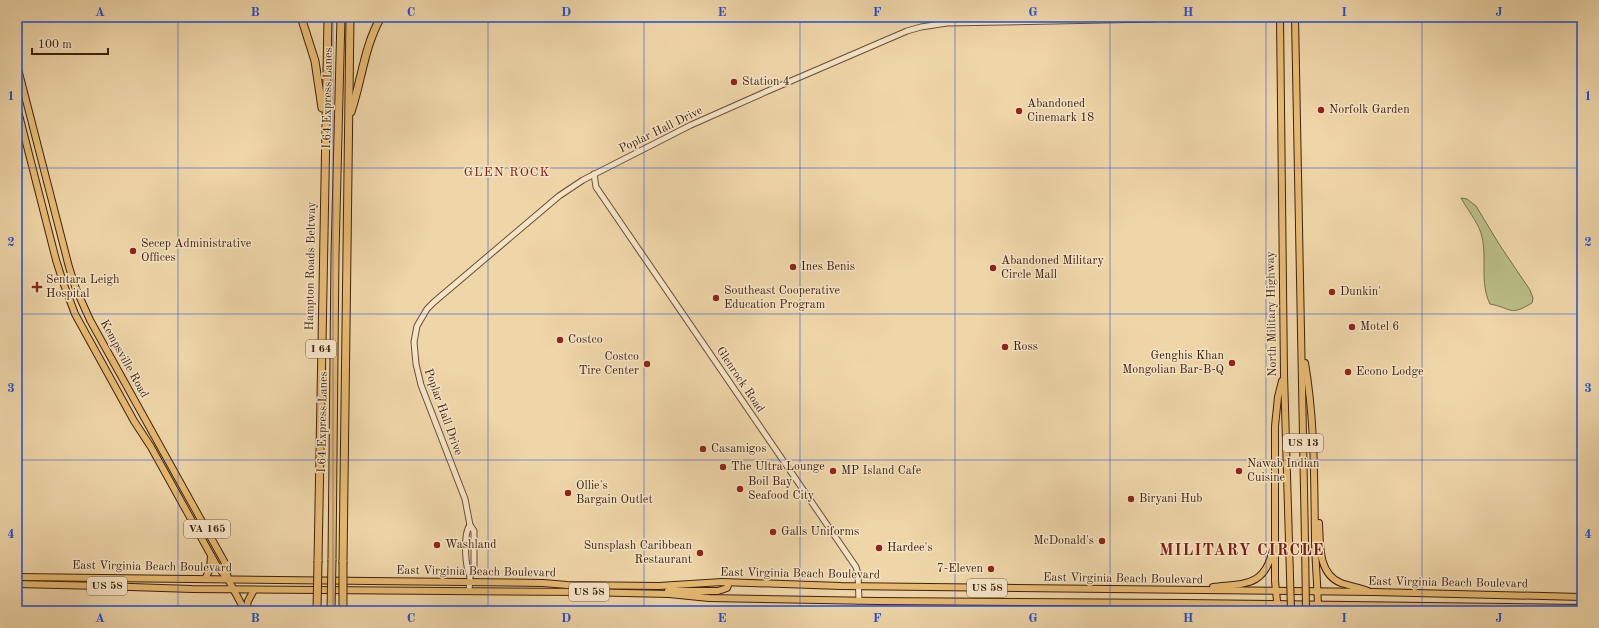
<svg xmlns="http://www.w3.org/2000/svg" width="1599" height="628" viewBox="0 0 1599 628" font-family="'Old Standard TT',serif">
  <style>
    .green { fill: #babd87; stroke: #7b6f4a }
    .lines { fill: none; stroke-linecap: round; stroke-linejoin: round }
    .minor-casing { stroke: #694e35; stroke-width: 7 }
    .major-casing { stroke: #3c210e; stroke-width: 8 }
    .highway-casing { stroke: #3c210e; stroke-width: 9 }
    .minor { stroke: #f5e4c7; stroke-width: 5 }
    .major { stroke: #e8bb74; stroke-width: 6 }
    .highway { stroke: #e8bb74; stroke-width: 7 }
    .major-bridge-casing { stroke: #3c210e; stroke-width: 8; stroke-linecap: butt }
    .highway-bridge-casing { stroke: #3c210e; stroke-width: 9; stroke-linecap: butt }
    .major-bridge { stroke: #e8bb74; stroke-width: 6 }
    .highway-bridge { stroke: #e8bb74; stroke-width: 7 }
    .grid { fill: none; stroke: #1d4ed8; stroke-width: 1; stroke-opacity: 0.55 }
    .poi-dot { fill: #8f2418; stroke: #f5e4c7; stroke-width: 1.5 }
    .labels { text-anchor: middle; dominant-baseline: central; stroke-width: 3; stroke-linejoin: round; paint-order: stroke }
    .shield { fill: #f5e4c7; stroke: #745c46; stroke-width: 1 }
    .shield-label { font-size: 11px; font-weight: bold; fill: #3c210e }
    .poi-label { font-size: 12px; fill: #3c210e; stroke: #f5e4c7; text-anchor: start }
    .street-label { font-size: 12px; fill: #3c210e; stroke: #f5e4c7 }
    .neighbourhood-label { font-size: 13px; letter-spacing: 1px; fill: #7a1f14; stroke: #f5e4c7 }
    .district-label { font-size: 16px; font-weight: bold; letter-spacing: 1px; fill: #7a1f14; stroke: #f5e4c7 }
    .neatline { fill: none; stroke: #1d4ed8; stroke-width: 1.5 }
    .grid-label { font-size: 13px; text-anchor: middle; font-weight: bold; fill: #1d4ed8 }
  </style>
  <rect width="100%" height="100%" fill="#efd6a9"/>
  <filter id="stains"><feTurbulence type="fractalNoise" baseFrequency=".005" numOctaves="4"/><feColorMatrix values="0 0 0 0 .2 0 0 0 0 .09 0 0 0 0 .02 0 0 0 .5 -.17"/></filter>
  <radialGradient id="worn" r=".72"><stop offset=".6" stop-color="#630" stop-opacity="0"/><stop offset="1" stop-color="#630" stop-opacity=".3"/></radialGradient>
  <path class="green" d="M 1461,198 L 1467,199 L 1476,206 L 1499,244 L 1530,290 L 1533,298 L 1532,303 C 1509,317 1512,308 1490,304 C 1479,282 1488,256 1481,233 C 1477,221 1467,209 1461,198 Z"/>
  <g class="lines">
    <g class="minor-casing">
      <g id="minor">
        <path d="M 1164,17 L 1169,19 L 1213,17"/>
        <path d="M 1279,17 L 1295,18"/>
        <path d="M 594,174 L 596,187 L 856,567 L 858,574 L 859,601"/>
        <path d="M 470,525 C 463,534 465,566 470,576"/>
        <path d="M 469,591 L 470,576 L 474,566 L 474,531 L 470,525 L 465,499 L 421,385 L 416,364 L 414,342 L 417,326 L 427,309 L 434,302 L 559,196 L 583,180 L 691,125 L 770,90 L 907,31 L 921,27 L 947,23 L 1155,19 L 1165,17"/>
      </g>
    </g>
    <g class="major-casing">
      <g id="major">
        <path d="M 1280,17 L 1284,374 L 1289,542"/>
        <path d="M 1295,17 L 1305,541"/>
        <path d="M 17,65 L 69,267 L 76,289 L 90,320 L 225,563 L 228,579"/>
        <path d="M 17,107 L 56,260 L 63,282 L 75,314 L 134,421 L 151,447 L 217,566 L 228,579 L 245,611"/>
        <path d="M 1305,363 C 1315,421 1314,479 1315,538 C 1315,562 1318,586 1318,611"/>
        <path d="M 1319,523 C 1320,544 1318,574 1341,583 C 1350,586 1360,588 1368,591"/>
        <path d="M 17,577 L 543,583 L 567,585 L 659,586 L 722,582 L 841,586 L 1374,592 L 1582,597"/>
        <path d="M 205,579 L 210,569 L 211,556"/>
        <path d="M 17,584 L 101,586 L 192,589 L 582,592 L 669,594 L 709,598 L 877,601 L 1183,603 L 1582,608"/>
        <path d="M 1213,587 C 1246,583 1264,587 1273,550"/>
        <path d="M 668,591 L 718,591 L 727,588 L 729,583"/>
        <path d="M 1176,607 L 1230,611"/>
        <path d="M 246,611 L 248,601 L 254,590"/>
        <path d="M 1278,611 L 1275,581 L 1275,426 L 1278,397 L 1282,381"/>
      </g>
    </g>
    <g class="highway-casing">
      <g id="highway">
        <path d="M 301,17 L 315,61 L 322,108"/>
        <path d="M 351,112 C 362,79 364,47 381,17"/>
        <path d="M 332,560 L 335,254 L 341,17"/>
        <path d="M 318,561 L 328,17"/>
        <path d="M 343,562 L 350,17"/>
      </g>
    </g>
    <use href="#minor" class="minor"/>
    <use href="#major" class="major"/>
    <use href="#highway" class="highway"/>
    <g class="major-bridge-casing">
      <g id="major-bridge">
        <path d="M 1305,541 L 1306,611"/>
        <path d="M 1289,542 L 1291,611"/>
      </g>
    </g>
    <g class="highway-bridge-casing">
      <g id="highway-bridge">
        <path d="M 331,609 L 332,560"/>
        <path d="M 317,610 L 318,561"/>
        <path d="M 343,611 L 343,562"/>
      </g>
    </g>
    <use href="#major-bridge" class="major-bridge"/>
    <use href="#highway-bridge" class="highway-bridge"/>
  </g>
  <path class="grid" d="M 178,17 L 178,611M 333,17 L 333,611M 488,17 L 488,611M 644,17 L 644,611M 800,17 L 800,611M 955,17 L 955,611M 1110,17 L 1110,611M 1266,17 L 1266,611M 1422,17 L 1422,611M 17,168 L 1582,168M 17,314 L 1582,314M 17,460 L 1582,460"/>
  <g class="poi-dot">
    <circle cx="734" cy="82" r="4"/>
    <circle cx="1321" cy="110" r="4"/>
    <circle cx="1019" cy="111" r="4"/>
    <circle cx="133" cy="251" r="4"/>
    <circle cx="793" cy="267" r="4"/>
    <circle cx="993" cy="268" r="4"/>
    <path d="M35 281h4v4h4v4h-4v4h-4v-4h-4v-4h4z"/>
    <circle cx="1332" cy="292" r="4"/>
    <circle cx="716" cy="298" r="4"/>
    <circle cx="1352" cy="327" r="4"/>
    <circle cx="560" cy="340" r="4"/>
    <circle cx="1005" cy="347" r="4"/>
    <circle cx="1232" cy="363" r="4"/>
    <circle cx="647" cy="364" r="4"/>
    <circle cx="1348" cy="372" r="4"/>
    <circle cx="703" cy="449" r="4"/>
    <circle cx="723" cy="467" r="4"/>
    <circle cx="833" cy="471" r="4"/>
    <circle cx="1239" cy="471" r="4"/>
    <circle cx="740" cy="489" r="4"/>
    <circle cx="568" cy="493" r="4"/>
    <circle cx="1131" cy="499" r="4"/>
    <circle cx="773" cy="532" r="4"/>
    <circle cx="1102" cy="541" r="4"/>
    <circle cx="437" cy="545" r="4"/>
    <circle cx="879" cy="548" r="4"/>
    <circle cx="700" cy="553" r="4"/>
    <circle cx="991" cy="569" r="4"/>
  </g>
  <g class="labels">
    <g class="shield">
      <rect x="306" y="340" width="30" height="18" rx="3"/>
      <rect x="1283" y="434" width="40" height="18" rx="3"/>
      <rect x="184" y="520" width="46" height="18" rx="3"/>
      <rect x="87" y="577" width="40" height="18" rx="3"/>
      <rect x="967" y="579" width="40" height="18" rx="3"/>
      <rect x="569" y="583" width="40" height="18" rx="3"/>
    </g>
    <g class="shield-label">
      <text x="321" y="349">I 64</text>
      <text x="1303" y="443">US 13</text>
      <text x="207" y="529">VA 165</text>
      <text x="107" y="586">US 58</text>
      <text x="987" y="588">US 58</text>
      <text x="589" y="592">US 58</text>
    </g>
    <g class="poi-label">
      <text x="742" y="82">Station 4</text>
      <text x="1027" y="104">Abandoned<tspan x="1027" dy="14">Cinemark 18</tspan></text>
      <text x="1329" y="110">Norfolk Garden</text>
      <text x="141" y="244">Secep Administrative<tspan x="141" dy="14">Offices</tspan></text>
      <text x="1001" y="261">Abandoned Military<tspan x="1001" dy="14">Circle Mall</tspan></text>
      <text x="801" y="267">Ines Benis</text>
      <text x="46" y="280">Sentara Leigh<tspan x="46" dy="14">Hospital</tspan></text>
      <text x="724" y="291">Southeast Cooperative<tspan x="724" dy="14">Education Program</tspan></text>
      <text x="1340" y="292">Dunkin'</text>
      <text x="1360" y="327">Motel 6</text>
      <text x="568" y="340">Costco</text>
      <text x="1013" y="347">Ross</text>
      <text x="1224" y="356" text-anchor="end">Genghis Khan<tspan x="1224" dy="14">Mongolian Bar-B-Q</tspan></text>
      <text x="639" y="357" text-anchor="end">Costco<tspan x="639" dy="14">Tire Center</tspan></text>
      <text x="1356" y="372">Econo Lodge</text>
      <text x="711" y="449">Casamigos</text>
      <text x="1247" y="464">Nawab Indian<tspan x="1247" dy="14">Cuisine</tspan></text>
      <text x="731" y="467">The Ultra Lounge</text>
      <text x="841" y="471">MP Island Cafe</text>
      <text x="748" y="482">Boil Bay<tspan x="748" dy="14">Seafood City</tspan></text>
      <text x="576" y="486">Ollie's<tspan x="576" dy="14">Bargain Outlet</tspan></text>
      <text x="1139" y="499">Biryani Hub</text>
      <text x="781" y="532">Galls Uniforms</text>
      <text x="1094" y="541" text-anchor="end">McDonald's</text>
      <text x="445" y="545">Washland</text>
      <text x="692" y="546" text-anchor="end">Sunsplash Caribbean<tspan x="692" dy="14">Restaurant</tspan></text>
      <text x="887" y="548">Hardee's</text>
      <text x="983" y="569" text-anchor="end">7-Eleven</text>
    </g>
    <g class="street-label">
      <text transform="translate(328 98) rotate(-89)">I 64 Express Lanes</text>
      <text transform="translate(661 130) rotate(-26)">Poplar Hall Drive</text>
      <text transform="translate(311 266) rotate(-89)">Hampton Roads Beltway</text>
      <text transform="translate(1272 314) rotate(-91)">North Military Highway</text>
      <text transform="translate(124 359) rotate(61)">Kempsville Road</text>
      <text transform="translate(740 380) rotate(56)">Glenrock Road</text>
      <text transform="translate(443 412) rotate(70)">Poplar Hall Drive</text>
      <text transform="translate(323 422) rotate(-89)">I 64 Express Lanes</text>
      <text transform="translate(152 567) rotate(1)">East Virginia Beach Boulevard</text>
      <text transform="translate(476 572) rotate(1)">East Virginia Beach Boulevard</text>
      <text transform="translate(800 574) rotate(1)">East Virginia Beach Boulevard</text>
      <text transform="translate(1123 579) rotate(1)">East Virginia Beach Boulevard</text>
      <text transform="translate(1448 583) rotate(1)">East Virginia Beach Boulevard</text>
    </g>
    <g class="neighbourhood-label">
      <text x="507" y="172">GLEN ROCK</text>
    </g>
    <g class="district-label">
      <text x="1242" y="551">MILITARY CIRCLE</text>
    </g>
  </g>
  <rect width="1599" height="628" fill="none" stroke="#efd6a9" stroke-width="44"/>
  <path d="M32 48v6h76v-6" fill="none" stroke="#3c210e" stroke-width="2"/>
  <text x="38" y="48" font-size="12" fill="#3c210e" stroke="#f5e4c7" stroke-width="3" paint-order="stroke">100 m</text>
  <rect x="22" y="22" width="1555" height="584" class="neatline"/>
  <g class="grid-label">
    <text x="100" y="16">A</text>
    <text x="255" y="16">B</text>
    <text x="411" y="16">C</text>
    <text x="566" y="16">D</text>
    <text x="722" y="16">E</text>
    <text x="877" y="16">F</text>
    <text x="1033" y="16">G</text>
    <text x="1188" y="16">H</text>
    <text x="1344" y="16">I</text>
    <text x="1499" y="16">J</text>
    <text x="11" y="100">1</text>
    <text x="1588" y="100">1</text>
    <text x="11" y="246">2</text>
    <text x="1588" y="246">2</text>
    <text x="11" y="392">3</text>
    <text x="1588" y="392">3</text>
    <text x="11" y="538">4</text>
    <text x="1588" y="538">4</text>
    <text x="100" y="622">A</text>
    <text x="255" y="622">B</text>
    <text x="411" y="622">C</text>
    <text x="566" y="622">D</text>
    <text x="722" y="622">E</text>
    <text x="877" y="622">F</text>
    <text x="1033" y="622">G</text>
    <text x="1188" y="622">H</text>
    <text x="1344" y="622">I</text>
    <text x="1499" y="622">J</text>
  </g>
  <rect width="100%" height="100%" filter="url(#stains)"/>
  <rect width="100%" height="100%" fill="url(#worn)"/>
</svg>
